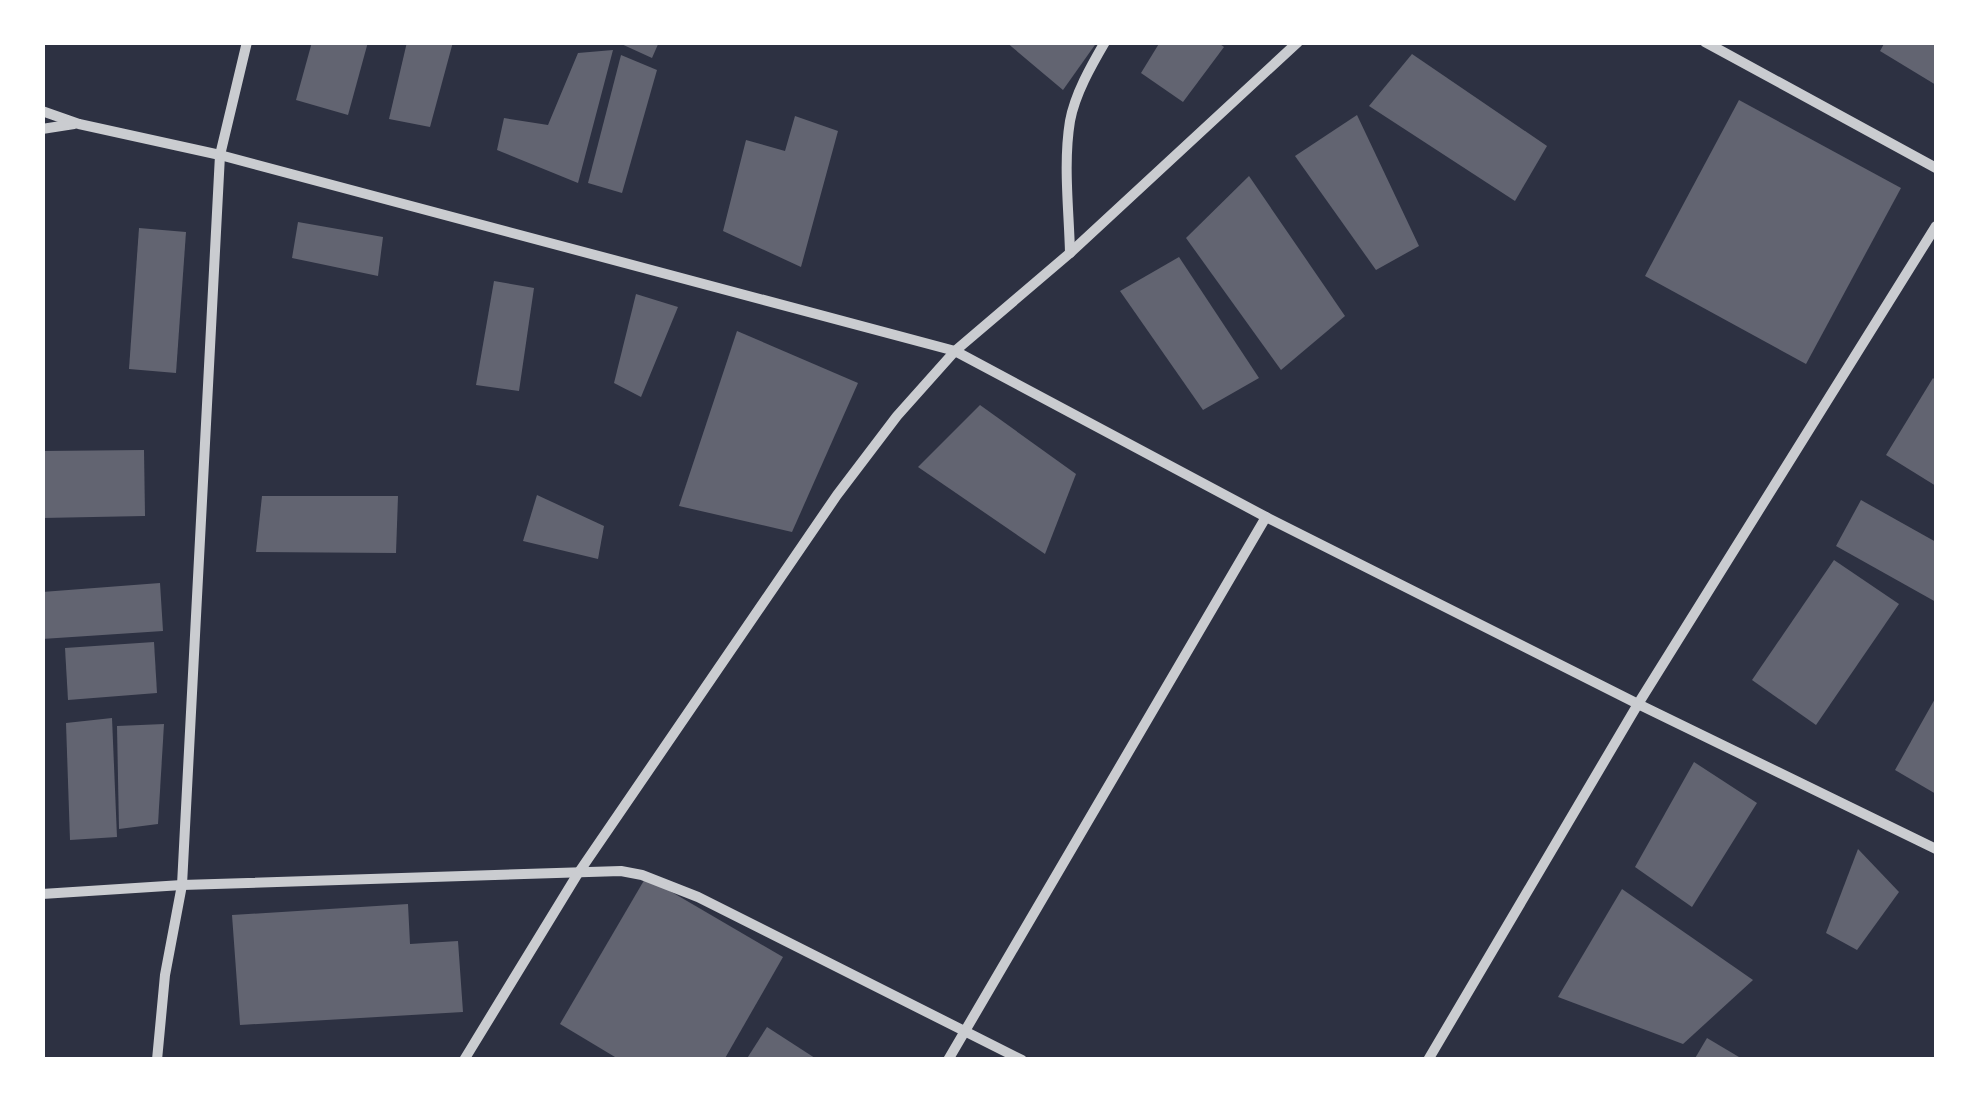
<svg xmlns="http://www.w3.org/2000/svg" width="1979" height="1102" viewBox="0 0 1979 1102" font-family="'Nunito Sans',sans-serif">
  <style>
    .building { fill: #626471 }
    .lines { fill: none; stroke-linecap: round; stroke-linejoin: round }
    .minor { stroke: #caccd0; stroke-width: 10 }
  </style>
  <rect width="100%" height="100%" fill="#2d3142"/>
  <g class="building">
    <path d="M 312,42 L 368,42 L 348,115 L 296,100 Z"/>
    <path d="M 407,42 L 453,42 L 430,127 L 389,119 Z"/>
    <path d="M 617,42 L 659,42 L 652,58 Z"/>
    <path d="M 1006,42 L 1097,42 L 1063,90 Z"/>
    <path d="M 1160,42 L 1217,42 L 1224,47 L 1183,102 L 1141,73 Z"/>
    <path d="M 1885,42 L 1936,42 L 1936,85 L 1880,51 Z"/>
    <path d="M 613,50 L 578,183 L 497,150 L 504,118 L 548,125 L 578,53 Z"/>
    <path d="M 1412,54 L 1547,146 L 1515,201 L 1369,106 Z"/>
    <path d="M 621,55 L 657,70 L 622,193 L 588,183 Z"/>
    <path d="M 1739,100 L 1901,188 L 1806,364 L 1645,276 Z"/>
    <path d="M 1357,115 L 1419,246 L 1376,270 L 1295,156 Z"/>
    <path d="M 795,116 L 838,131 L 801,267 L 723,231 L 746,140 L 785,151 Z"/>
    <path d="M 1249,176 L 1345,316 L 1281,370 L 1186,238 Z"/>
    <path d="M 298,222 L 383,237 L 378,276 L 292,258 Z"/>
    <path d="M 139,228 L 186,232 L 176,373 L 129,369 Z"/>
    <path d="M 1179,257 L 1259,378 L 1203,410 L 1120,291 Z"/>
    <path d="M 494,281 L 534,288 L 519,391 L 476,385 Z"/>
    <path d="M 636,294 L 678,307 L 641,397 L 614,383 Z"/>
    <path d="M 737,331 L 858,383 L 792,532 L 679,506 Z"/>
    <path d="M 1933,378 L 1936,381 L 1936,486 L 1886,455 Z"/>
    <path d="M 980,405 L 1076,474 L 1045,554 L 918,467 Z"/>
    <path d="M 144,450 L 145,516 L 42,518 L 42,451 Z"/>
    <path d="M 537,495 L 604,526 L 598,559 L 523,541 Z"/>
    <path d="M 262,496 L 398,496 L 396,553 L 256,552 Z"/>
    <path d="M 1861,500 L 1936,542 L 1936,602 L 1836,546 Z"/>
    <path d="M 1834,560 L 1899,604 L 1816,725 L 1752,680 Z"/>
    <path d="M 160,583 L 163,631 L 42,639 L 42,592 Z"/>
    <path d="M 154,642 L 157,693 L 68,700 L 65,648 Z"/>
    <path d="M 1936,697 L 1936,794 L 1895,770 Z"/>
    <path d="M 112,718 L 117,837 L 70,840 L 66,723 Z"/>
    <path d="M 164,724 L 158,824 L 119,829 L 117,726 Z"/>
    <path d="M 1694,762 L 1757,803 L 1692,907 L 1635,867 Z"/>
    <path d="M 1858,849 L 1899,892 L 1857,950 L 1826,933 Z"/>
    <path d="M 646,877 L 783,957 L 724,1060 L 620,1060 L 560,1024 Z"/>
    <path d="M 1622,889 L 1753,980 L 1683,1044 L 1558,997 Z"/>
    <path d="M 408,904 L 410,944 L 458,941 L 463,1012 L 240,1025 L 232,915 Z"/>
    <path d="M 767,1027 L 818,1060 L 746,1060 Z"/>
    <path d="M 1707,1038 L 1744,1060 L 1694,1060 Z"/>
  </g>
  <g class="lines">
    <g class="minor">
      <path d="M 1705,42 L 1936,168"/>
      <path d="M 42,111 L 79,124 L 220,155 L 955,351 L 1266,517 L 1638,704 L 1936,226"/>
      <path d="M 42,129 L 74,124"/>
      <path d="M 1070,253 C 1069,210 1063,164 1070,121 C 1075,94 1091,66 1105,42"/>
      <path d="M 42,894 L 182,885 L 621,871 L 642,875 L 698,897 L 1022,1060"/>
      <path d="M 157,1060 L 165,975 L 182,885 L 220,155 L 247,42"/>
      <path d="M 464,1060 L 577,875 L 837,495 L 897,416 L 955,351 L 1070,253 L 1298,42"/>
      <path d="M 948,1060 L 1266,517"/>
      <path d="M 1428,1060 L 1638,704 L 1936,849"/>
    </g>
  </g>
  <rect width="1979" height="1102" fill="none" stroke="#ffffff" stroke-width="90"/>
</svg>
